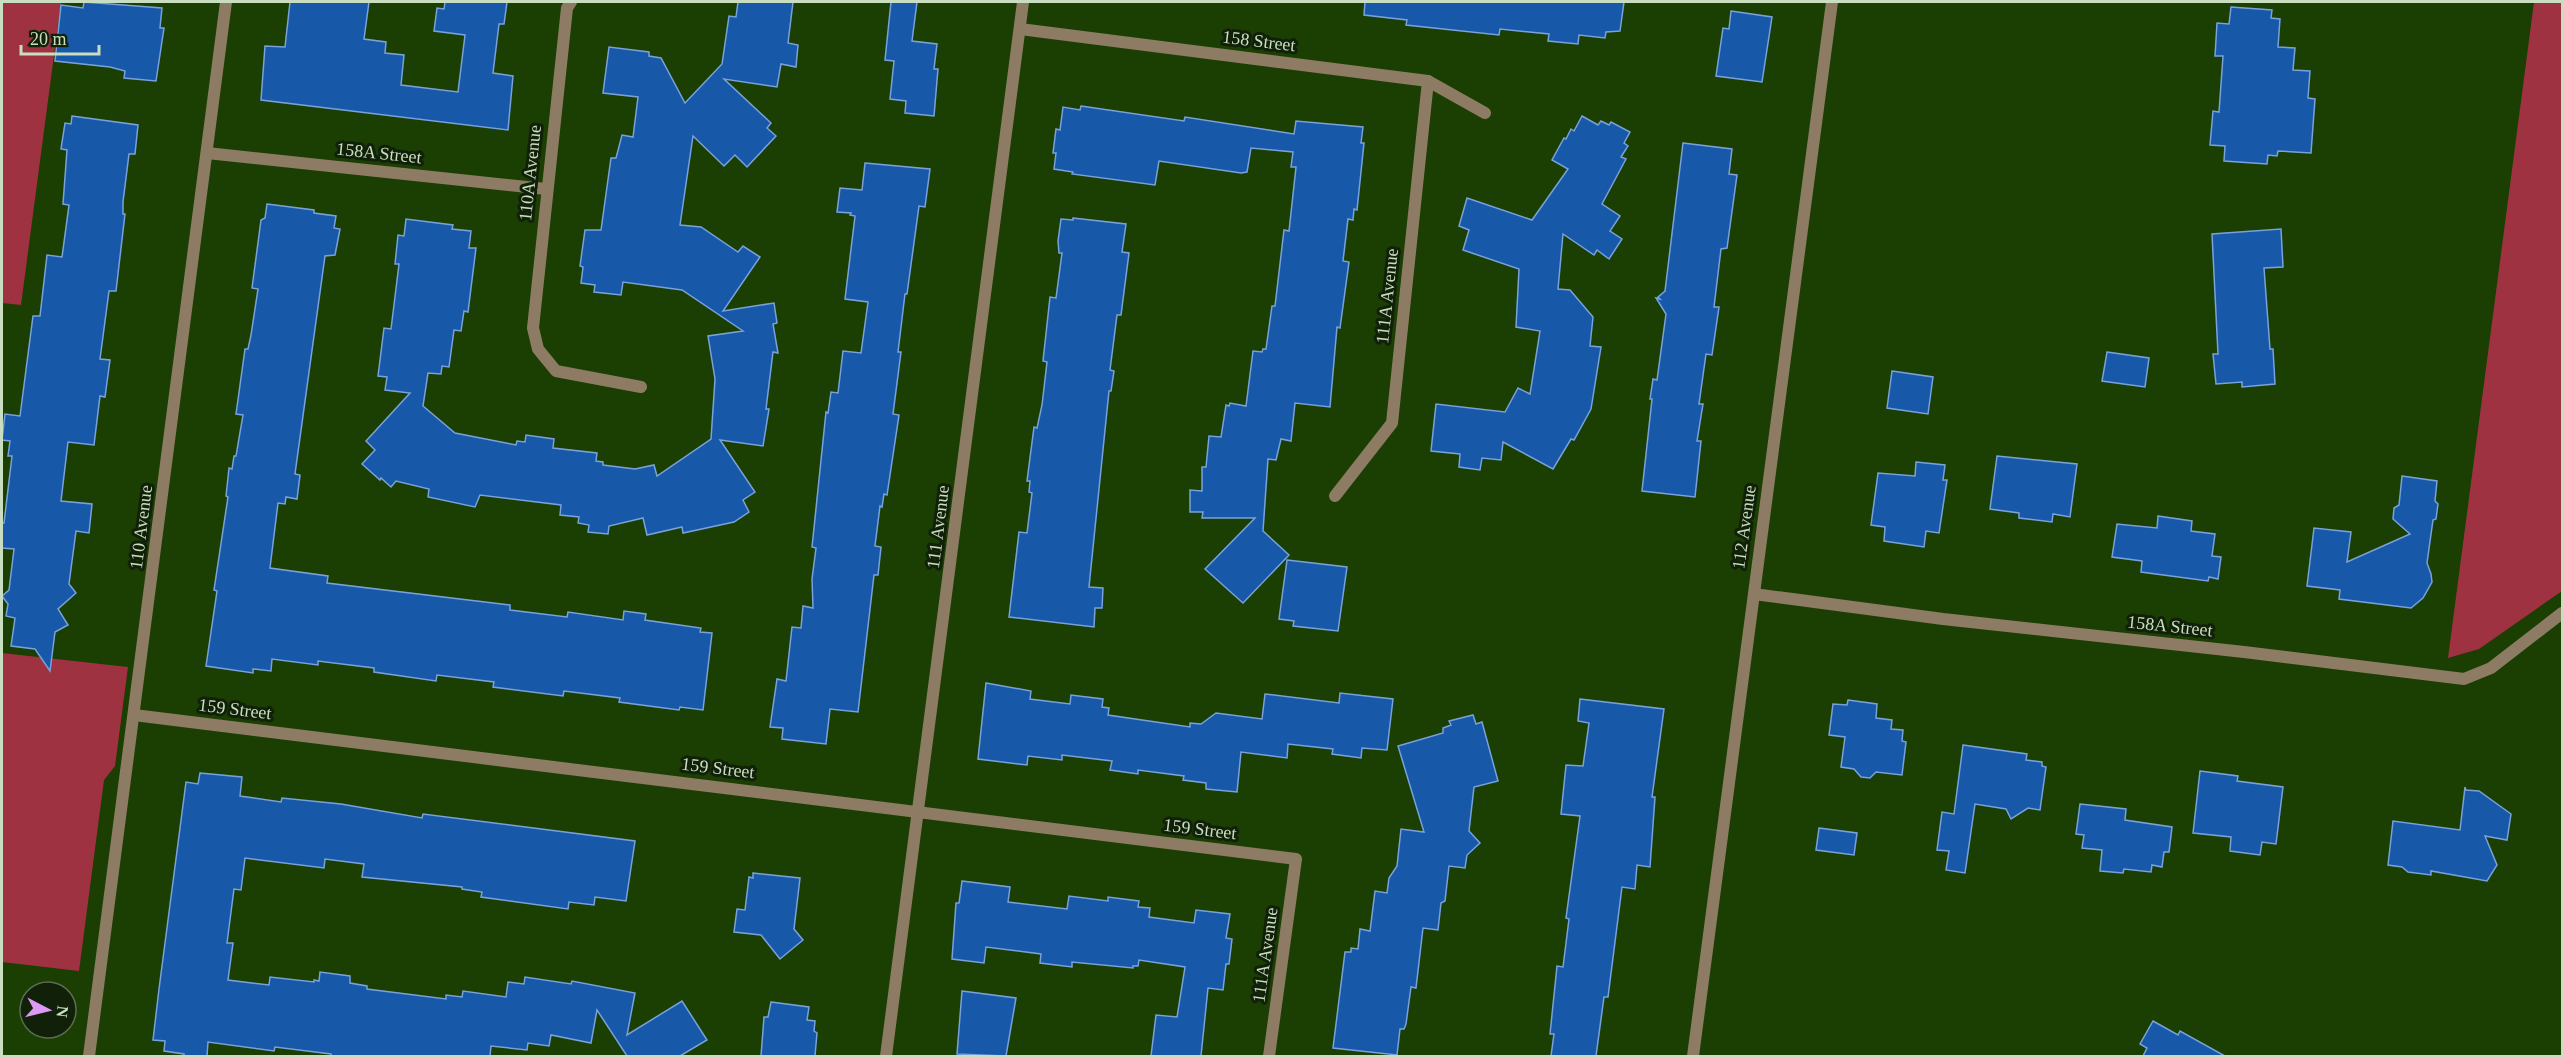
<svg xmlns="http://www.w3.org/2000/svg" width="2564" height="1058" viewBox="0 0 2564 1058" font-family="Georgia,serif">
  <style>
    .green { fill: #9f3241 }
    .building { fill: #1858a8; stroke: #79a2da; stroke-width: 1.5 }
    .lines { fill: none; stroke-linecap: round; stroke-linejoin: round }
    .minor { stroke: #8d7c63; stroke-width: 12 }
    .tertiary { stroke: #8d7c63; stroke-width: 12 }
    .labels { text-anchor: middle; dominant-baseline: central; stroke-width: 6; stroke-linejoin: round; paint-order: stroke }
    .street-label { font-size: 18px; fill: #c9dec0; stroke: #112109 }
  </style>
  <rect width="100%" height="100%" fill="#1b3e03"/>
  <g class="green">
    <path d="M 2,2 L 61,2 L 21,305 L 2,303 Z"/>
    <path d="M 2534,2 L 2562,2 L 2562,591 L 2479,649 L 2448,658 Z"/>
    <path d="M 2,653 L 128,667 L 115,766 L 104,780 L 79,971 L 2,962 Z"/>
  </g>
  <g class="building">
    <path d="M 84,2 L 162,8 L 160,28 L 164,28 L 156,81 L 124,78 L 125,71 L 110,67 L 55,61 L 61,5 L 83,8 Z"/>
    <path d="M 290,2 L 369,2 L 364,39 L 386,42 L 385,53 L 404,55 L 401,85 L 458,92 L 465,35 L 434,31 L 437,8 L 444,9 L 445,2 L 507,2 L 504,24 L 499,24 L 493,73 L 513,76 L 508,130 L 261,100 L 265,46 L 285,47 Z"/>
    <path d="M 738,2 L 793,2 L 788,43 L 798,45 L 796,67 L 781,64 L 777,87 L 724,79 L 771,123 L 767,128 L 776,136 L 747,167 L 735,155 L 724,166 L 693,136 L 680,225 L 701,227 L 738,252 L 743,246 L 760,257 L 723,311 L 774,303 L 777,323 L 773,324 L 778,353 L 773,352 L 766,409 L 769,409 L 763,446 L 720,440 L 755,492 L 743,500 L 749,512 L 734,522 L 683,533 L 682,527 L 647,535 L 643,518 L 609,526 L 608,534 L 588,532 L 589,525 L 578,523 L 579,517 L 560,515 L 561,505 L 480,495 L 475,507 L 428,497 L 429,489 L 396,481 L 391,487 L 381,478 L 380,480 L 362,464 L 375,450 L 366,441 L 410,393 L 385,390 L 387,377 L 378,376 L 384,328 L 391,329 L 399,264 L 395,264 L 398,235 L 404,236 L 406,219 L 453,225 L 452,229 L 471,231 L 469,248 L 476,248 L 468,312 L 464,311 L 461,331 L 454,330 L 449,367 L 442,366 L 441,374 L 428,373 L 423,406 L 455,433 L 516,445 L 517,441 L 525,442 L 526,435 L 554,439 L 553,448 L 597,453 L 596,461 L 603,462 L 603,465 L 635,469 L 654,465 L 657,476 L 711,439 L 715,379 L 708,336 L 743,331 L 682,290 L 623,282 L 621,295 L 594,292 L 595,285 L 581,283 L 583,267 L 580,266 L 585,230 L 601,230 L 611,158 L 616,158 L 622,135 L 633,137 L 638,97 L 603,93 L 609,47 L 649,52 L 649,56 L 661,58 L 685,103 L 722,64 L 729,16 L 736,17 Z"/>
    <path d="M 891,2 L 917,2 L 912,41 L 937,44 L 934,69 L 938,69 L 934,116 L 905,113 L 906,101 L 890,99 L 894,61 L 885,60 Z"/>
    <path d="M 1365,2 L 1624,2 L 1620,31 L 1606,32 L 1605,38 L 1579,35 L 1578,44 L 1548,41 L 1549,34 L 1500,29 L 1499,35 L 1406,25 L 1407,20 L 1364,15 Z"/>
    <path d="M 2231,7 L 2272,10 L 2271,18 L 2280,19 L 2278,47 L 2295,48 L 2293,70 L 2310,71 L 2308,98 L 2315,99 L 2311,153 L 2278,151 L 2277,156 L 2268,155 L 2267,164 L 2224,161 L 2225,146 L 2210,145 L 2213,111 L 2219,112 L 2223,56 L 2215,56 L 2217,23 L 2229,24 Z"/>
    <path d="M 1731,11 L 1772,17 L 1762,82 L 1716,76 L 1723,28 L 1729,29 Z"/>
    <path d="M 1081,106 L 1184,121 L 1185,117 L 1294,134 L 1296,121 L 1363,127 L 1361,143 L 1364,143 L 1357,210 L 1354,209 L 1353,220 L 1348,219 L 1343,261 L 1349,262 L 1340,328 L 1337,327 L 1330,407 L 1295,403 L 1291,441 L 1281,439 L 1276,460 L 1268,459 L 1263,531 L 1289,555 L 1243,603 L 1205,569 L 1255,518 L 1202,518 L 1203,512 L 1190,512 L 1190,490 L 1202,491 L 1202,467 L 1206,467 L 1209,436 L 1221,437 L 1226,405 L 1229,406 L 1230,403 L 1246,406 L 1253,351 L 1262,352 L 1263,349 L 1266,349 L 1272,306 L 1275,306 L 1284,230 L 1289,231 L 1296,167 L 1291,167 L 1293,152 L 1251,148 L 1247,172 L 1241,173 L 1159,161 L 1155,185 L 1072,174 L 1073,172 L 1054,169 L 1056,153 L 1053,153 L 1056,129 L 1060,130 L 1063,107 L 1080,110 Z"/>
    <path d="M 72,116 L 138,125 L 135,154 L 129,154 L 123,202 L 123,214 L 125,214 L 116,291 L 109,291 L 100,359 L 110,360 L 105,397 L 100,396 L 94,445 L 68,442 L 61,501 L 92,504 L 89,533 L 76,531 L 69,584 L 76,593 L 58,609 L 68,625 L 55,632 L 50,671 L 35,649 L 11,646 L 15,618 L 6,616 L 8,604 L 2,596 L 9,590 L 14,549 L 2,548 L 2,523 L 4,523 L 12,456 L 8,456 L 10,441 L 2,440 L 5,414 L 20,416 L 33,316 L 40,316 L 47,255 L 62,257 L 69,205 L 63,204 L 67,150 L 61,149 L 65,123 L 71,124 Z"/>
    <path d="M 1582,116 L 1598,125 L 1601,121 L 1609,125 L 1611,122 L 1630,132 L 1624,143 L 1628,146 L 1621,157 L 1626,159 L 1602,204 L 1620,216 L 1610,231 L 1622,239 L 1609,259 L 1597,250 L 1594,255 L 1563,234 L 1558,289 L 1570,290 L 1593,317 L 1590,346 L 1601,347 L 1591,409 L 1574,440 L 1571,439 L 1553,469 L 1503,442 L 1501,460 L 1482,458 L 1480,470 L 1459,467 L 1460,454 L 1431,451 L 1436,404 L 1505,412 L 1518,388 L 1530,394 L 1540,331 L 1516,327 L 1519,269 L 1463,250 L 1469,230 L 1459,226 L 1467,198 L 1532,220 L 1568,169 L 1552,160 L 1564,138 L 1566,139 L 1571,129 L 1574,131 Z"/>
    <path d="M 1683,143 L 1732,149 L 1729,174 L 1737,175 L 1727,248 L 1721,249 L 1714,307 L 1719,307 L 1712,355 L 1706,354 L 1699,404 L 1703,404 L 1697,441 L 1701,441 L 1695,497 L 1642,491 L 1652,399 L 1650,399 L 1653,379 L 1657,380 L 1666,314 L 1656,298 L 1660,299 L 1658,297 L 1665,291 Z"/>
    <path d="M 865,163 L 930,169 L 925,207 L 919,206 L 907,294 L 905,294 L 898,352 L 901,352 L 893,414 L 899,415 L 887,495 L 884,494 L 882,507 L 880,506 L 875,546 L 881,547 L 878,575 L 874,575 L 858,712 L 830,709 L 826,744 L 782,739 L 783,728 L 770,727 L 777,679 L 786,681 L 792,627 L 801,628 L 803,606 L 813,608 L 812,579 L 816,548 L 812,547 L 826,412 L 828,413 L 831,392 L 838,393 L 843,351 L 861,353 L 868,302 L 845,299 L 855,216 L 850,215 L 851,213 L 837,212 L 840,188 L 862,190 Z"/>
    <path d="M 267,204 L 314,210 L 314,213 L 336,216 L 334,228 L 340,229 L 335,255 L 325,256 L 295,474 L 300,475 L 297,499 L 286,497 L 285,504 L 278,503 L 270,568 L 328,576 L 327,583 L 510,605 L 510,610 L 567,617 L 568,612 L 623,620 L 624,611 L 646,614 L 645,620 L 701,628 L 700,632 L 712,633 L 703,710 L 680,707 L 679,710 L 619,702 L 620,698 L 564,691 L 563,696 L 493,687 L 494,682 L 437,675 L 436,681 L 374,672 L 374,668 L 318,661 L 318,665 L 272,659 L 271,671 L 253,669 L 253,673 L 206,666 L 217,591 L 214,590 L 228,497 L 226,496 L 229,468 L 232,469 L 234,456 L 236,456 L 243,415 L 236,414 L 245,349 L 248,349 L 251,335 L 258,289 L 252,288 L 261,220 L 265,218 Z"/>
    <path d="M 1073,218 L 1126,224 L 1122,252 L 1129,253 L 1121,315 L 1117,315 L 1110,370 L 1114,371 L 1111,391 L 1109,391 L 1089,587 L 1103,588 L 1102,608 L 1095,608 L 1094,627 L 1009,617 L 1019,532 L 1027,533 L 1032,493 L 1029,492 L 1030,481 L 1027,481 L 1034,427 L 1037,428 L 1042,405 L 1047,362 L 1043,361 L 1050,297 L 1056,298 L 1062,253 L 1059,253 L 1058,241 L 1061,219 L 1073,220 Z"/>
    <path d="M 2281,229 L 2283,267 L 2264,268 L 2270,349 L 2273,349 L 2275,384 L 2242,387 L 2242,382 L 2216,384 L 2213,354 L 2218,354 L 2212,234 Z"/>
    <path d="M 2107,352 L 2149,358 L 2145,387 L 2102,381 Z"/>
    <path d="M 1892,371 L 1933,377 L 1928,414 L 1887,408 Z"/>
    <path d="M 1997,456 L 2077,464 L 2070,517 L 2053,514 L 2052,522 L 2019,518 L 2019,513 L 1990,509 Z"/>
    <path d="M 1916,462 L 1945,465 L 1943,480 L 1947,480 L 1939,533 L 1926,531 L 1924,547 L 1884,541 L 1885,527 L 1871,525 L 1878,473 L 1915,476 Z"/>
    <path d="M 2402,476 L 2437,481 L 2435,501 L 2438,504 L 2436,519 L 2433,520 L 2427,563 L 2431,574 L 2432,582 L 2423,598 L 2411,608 L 2339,599 L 2340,590 L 2307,586 L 2314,528 L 2351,532 L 2347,562 L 2410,534 L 2393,519 L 2394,508 L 2399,505 Z"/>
    <path d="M 2158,516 L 2192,521 L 2191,531 L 2215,534 L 2212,556 L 2221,557 L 2218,579 L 2209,577 L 2208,581 L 2141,572 L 2142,561 L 2112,557 L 2117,524 L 2157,528 Z"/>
    <path d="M 1287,560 L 1347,567 L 1338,631 L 1293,626 L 1294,621 L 1279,619 Z"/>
    <path d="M 986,683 L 1031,691 L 1030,699 L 1070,704 L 1071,695 L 1103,699 L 1102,707 L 1109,708 L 1108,715 L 1190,727 L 1190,723 L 1201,724 L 1216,713 L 1262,719 L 1265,694 L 1339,703 L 1340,693 L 1393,699 L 1387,750 L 1362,748 L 1361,758 L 1332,754 L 1333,749 L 1288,744 L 1287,758 L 1241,752 L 1237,792 L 1206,789 L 1206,783 L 1183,780 L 1184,776 L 1138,770 L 1138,774 L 1110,770 L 1112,761 L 1062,755 L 1062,760 L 1028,756 L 1027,765 L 978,759 Z"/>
    <path d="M 1580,699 L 1664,709 L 1652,797 L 1655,797 L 1650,867 L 1637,865 L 1635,889 L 1622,887 L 1608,997 L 1604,997 L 1596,1056 L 1551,1056 L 1554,1034 L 1550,1034 L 1557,966 L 1563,967 L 1569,919 L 1566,918 L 1580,816 L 1561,814 L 1566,765 L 1583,766 L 1589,723 L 1578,721 Z"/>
    <path d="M 1848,700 L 1877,704 L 1876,718 L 1892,720 L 1891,729 L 1903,730 L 1902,741 L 1906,742 L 1902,775 L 1876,772 L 1870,778 L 1861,777 L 1854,769 L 1841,767 L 1845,737 L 1829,735 L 1833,704 L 1847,705 Z"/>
    <path d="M 1473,715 L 1476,724 L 1482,722 L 1498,781 L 1474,787 L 1469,831 L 1480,843 L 1467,855 L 1465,868 L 1449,866 L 1445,901 L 1441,903 L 1438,930 L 1423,928 L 1416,988 L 1411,987 L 1406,1024 L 1404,1029 L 1400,1029 L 1397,1055 L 1333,1048 L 1345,952 L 1351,952 L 1351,948 L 1358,949 L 1360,929 L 1370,931 L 1375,891 L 1387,893 L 1389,878 L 1397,866 L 1401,829 L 1424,832 L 1398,746 L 1443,733 L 1443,728 L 1451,725 L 1449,721 Z"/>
    <path d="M 1963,745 L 2027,754 L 2026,760 L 2042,762 L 2042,766 L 2046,767 L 2040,810 L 2028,808 L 2011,819 L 2006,809 L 1975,804 L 1965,873 L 1946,870 L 1949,851 L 1937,850 L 1942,812 L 1954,814 Z"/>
    <path d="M 2200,771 L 2238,776 L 2237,781 L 2283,787 L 2276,844 L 2262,842 L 2260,855 L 2230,851 L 2231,837 L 2193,833 Z"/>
    <path d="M 200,773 L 242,777 L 240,796 L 281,802 L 282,798 L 341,804 L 422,818 L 423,814 L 635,841 L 626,901 L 595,897 L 594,905 L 569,902 L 568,909 L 481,897 L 482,892 L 462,889 L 462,887 L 362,877 L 364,864 L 325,859 L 324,868 L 245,858 L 241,890 L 234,889 L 227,943 L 233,943 L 228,980 L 269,985 L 270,977 L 314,982 L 314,980 L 319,981 L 320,972 L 350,976 L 350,983 L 367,986 L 367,989 L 446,999 L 446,995 L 462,997 L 463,991 L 506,997 L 508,982 L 524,984 L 525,977 L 571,984 L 572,981 L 635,993 L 627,1035 L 682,1001 L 707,1040 L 680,1056 L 627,1056 L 597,1010 L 591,1043 L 551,1035 L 549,1046 L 528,1043 L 527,1050 L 491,1046 L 490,1056 L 331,1056 L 331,1054 L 275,1047 L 274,1051 L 208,1042 L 207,1056 L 184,1056 L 184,1054 L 164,1051 L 165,1041 L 153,1040 L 159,989 L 186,782 L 198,784 Z"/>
    <path d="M 2465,787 L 2466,790 L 2479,791 L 2511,814 L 2507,840 L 2485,836 L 2497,865 L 2487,881 L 2431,871 L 2431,875 L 2408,872 L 2402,867 L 2388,865 L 2393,821 L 2460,830 Z"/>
    <path d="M 2080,804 L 2126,809 L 2125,820 L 2172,827 L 2169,852 L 2164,852 L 2162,867 L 2152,865 L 2151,872 L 2124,869 L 2123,873 L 2100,871 L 2102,850 L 2082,848 L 2084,835 L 2076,834 Z"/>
    <path d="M 1819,828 L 1857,833 L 1854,855 L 1816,850 Z"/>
    <path d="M 753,873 L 800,878 L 794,929 L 803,940 L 780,959 L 761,935 L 734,932 L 737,909 L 745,910 L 749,877 L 753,878 Z"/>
    <path d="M 962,881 L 1010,887 L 1008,902 L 1067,909 L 1069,896 L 1108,901 L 1108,897 L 1139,901 L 1138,907 L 1150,908 L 1149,917 L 1194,923 L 1196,910 L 1230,914 L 1226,938 L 1232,939 L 1229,964 L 1226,964 L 1223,990 L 1208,988 L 1201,1056 L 1151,1056 L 1156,1015 L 1177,1017 L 1185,967 L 1139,960 L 1138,966 L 1133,966 L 1133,968 L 1072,962 L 1072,967 L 1040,963 L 1041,954 L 986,947 L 984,963 L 952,959 L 956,903 L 959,903 Z"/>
    <path d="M 962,991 L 1016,998 L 1006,1056 L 957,1054 Z"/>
    <path d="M 771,1002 L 809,1007 L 807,1020 L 815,1021 L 814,1031 L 817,1033 L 815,1056 L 761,1056 L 764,1017 L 768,1017 Z"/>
    <path d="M 2153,1021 L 2178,1035 L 2180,1031 L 2225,1056 L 2143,1056 L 2147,1048 L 2140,1044 Z"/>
  </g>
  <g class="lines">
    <g class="minor">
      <path d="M 571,2 L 567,8 L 533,328 L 538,349 L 556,371 L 641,387"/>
      <path d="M 1020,29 L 1428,81 L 1485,113"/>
      <path d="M 207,153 L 546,189"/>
      <path d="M 1335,496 L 1392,423 L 1428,81"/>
      <path d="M 1754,594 L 1943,619 L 2244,652 L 2464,679 L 2491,668 L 2562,613"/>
      <path d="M 134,715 L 1296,859 L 1269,1056"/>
      <path d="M 89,1056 L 226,2"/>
      <path d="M 886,1056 L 1023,2"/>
    </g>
    <path class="tertiary" d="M 1693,1056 L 1832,2"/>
  </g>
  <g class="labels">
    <g class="street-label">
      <text transform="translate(1259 41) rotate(7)">158 Street</text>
      <text transform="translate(379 153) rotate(6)">158A Street</text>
      <text transform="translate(530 173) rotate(-84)">110A Avenue</text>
      <text transform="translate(1387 296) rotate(-84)">111A Avenue</text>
      <text transform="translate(141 527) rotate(-83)">110 Avenue</text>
      <text transform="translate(938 527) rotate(-83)">111 Avenue</text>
      <text transform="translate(1744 527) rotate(-82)">112 Avenue</text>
      <text transform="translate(2170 626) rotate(6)">158A Street</text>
      <text transform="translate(235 709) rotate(7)">159 Street</text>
      <text transform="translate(718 768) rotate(7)">159 Street</text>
      <text transform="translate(1200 829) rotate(7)">159 Street</text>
      <text transform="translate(1265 955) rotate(-82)">111A Avenue</text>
    </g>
  </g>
  <rect width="2564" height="1058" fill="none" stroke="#c9dec0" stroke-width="6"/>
  <g transform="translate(48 1010) rotate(97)"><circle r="28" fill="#112109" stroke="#5b6d52" stroke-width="1.5"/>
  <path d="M0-4.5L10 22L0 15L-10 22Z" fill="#dc99f5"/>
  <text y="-9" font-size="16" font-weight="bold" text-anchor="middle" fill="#c9dec0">N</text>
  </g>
  <path d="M21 45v9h78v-9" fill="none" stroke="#c9dec0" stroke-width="3"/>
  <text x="30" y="45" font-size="18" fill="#c9dec0" stroke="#112109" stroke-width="4.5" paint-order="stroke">20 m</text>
</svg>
